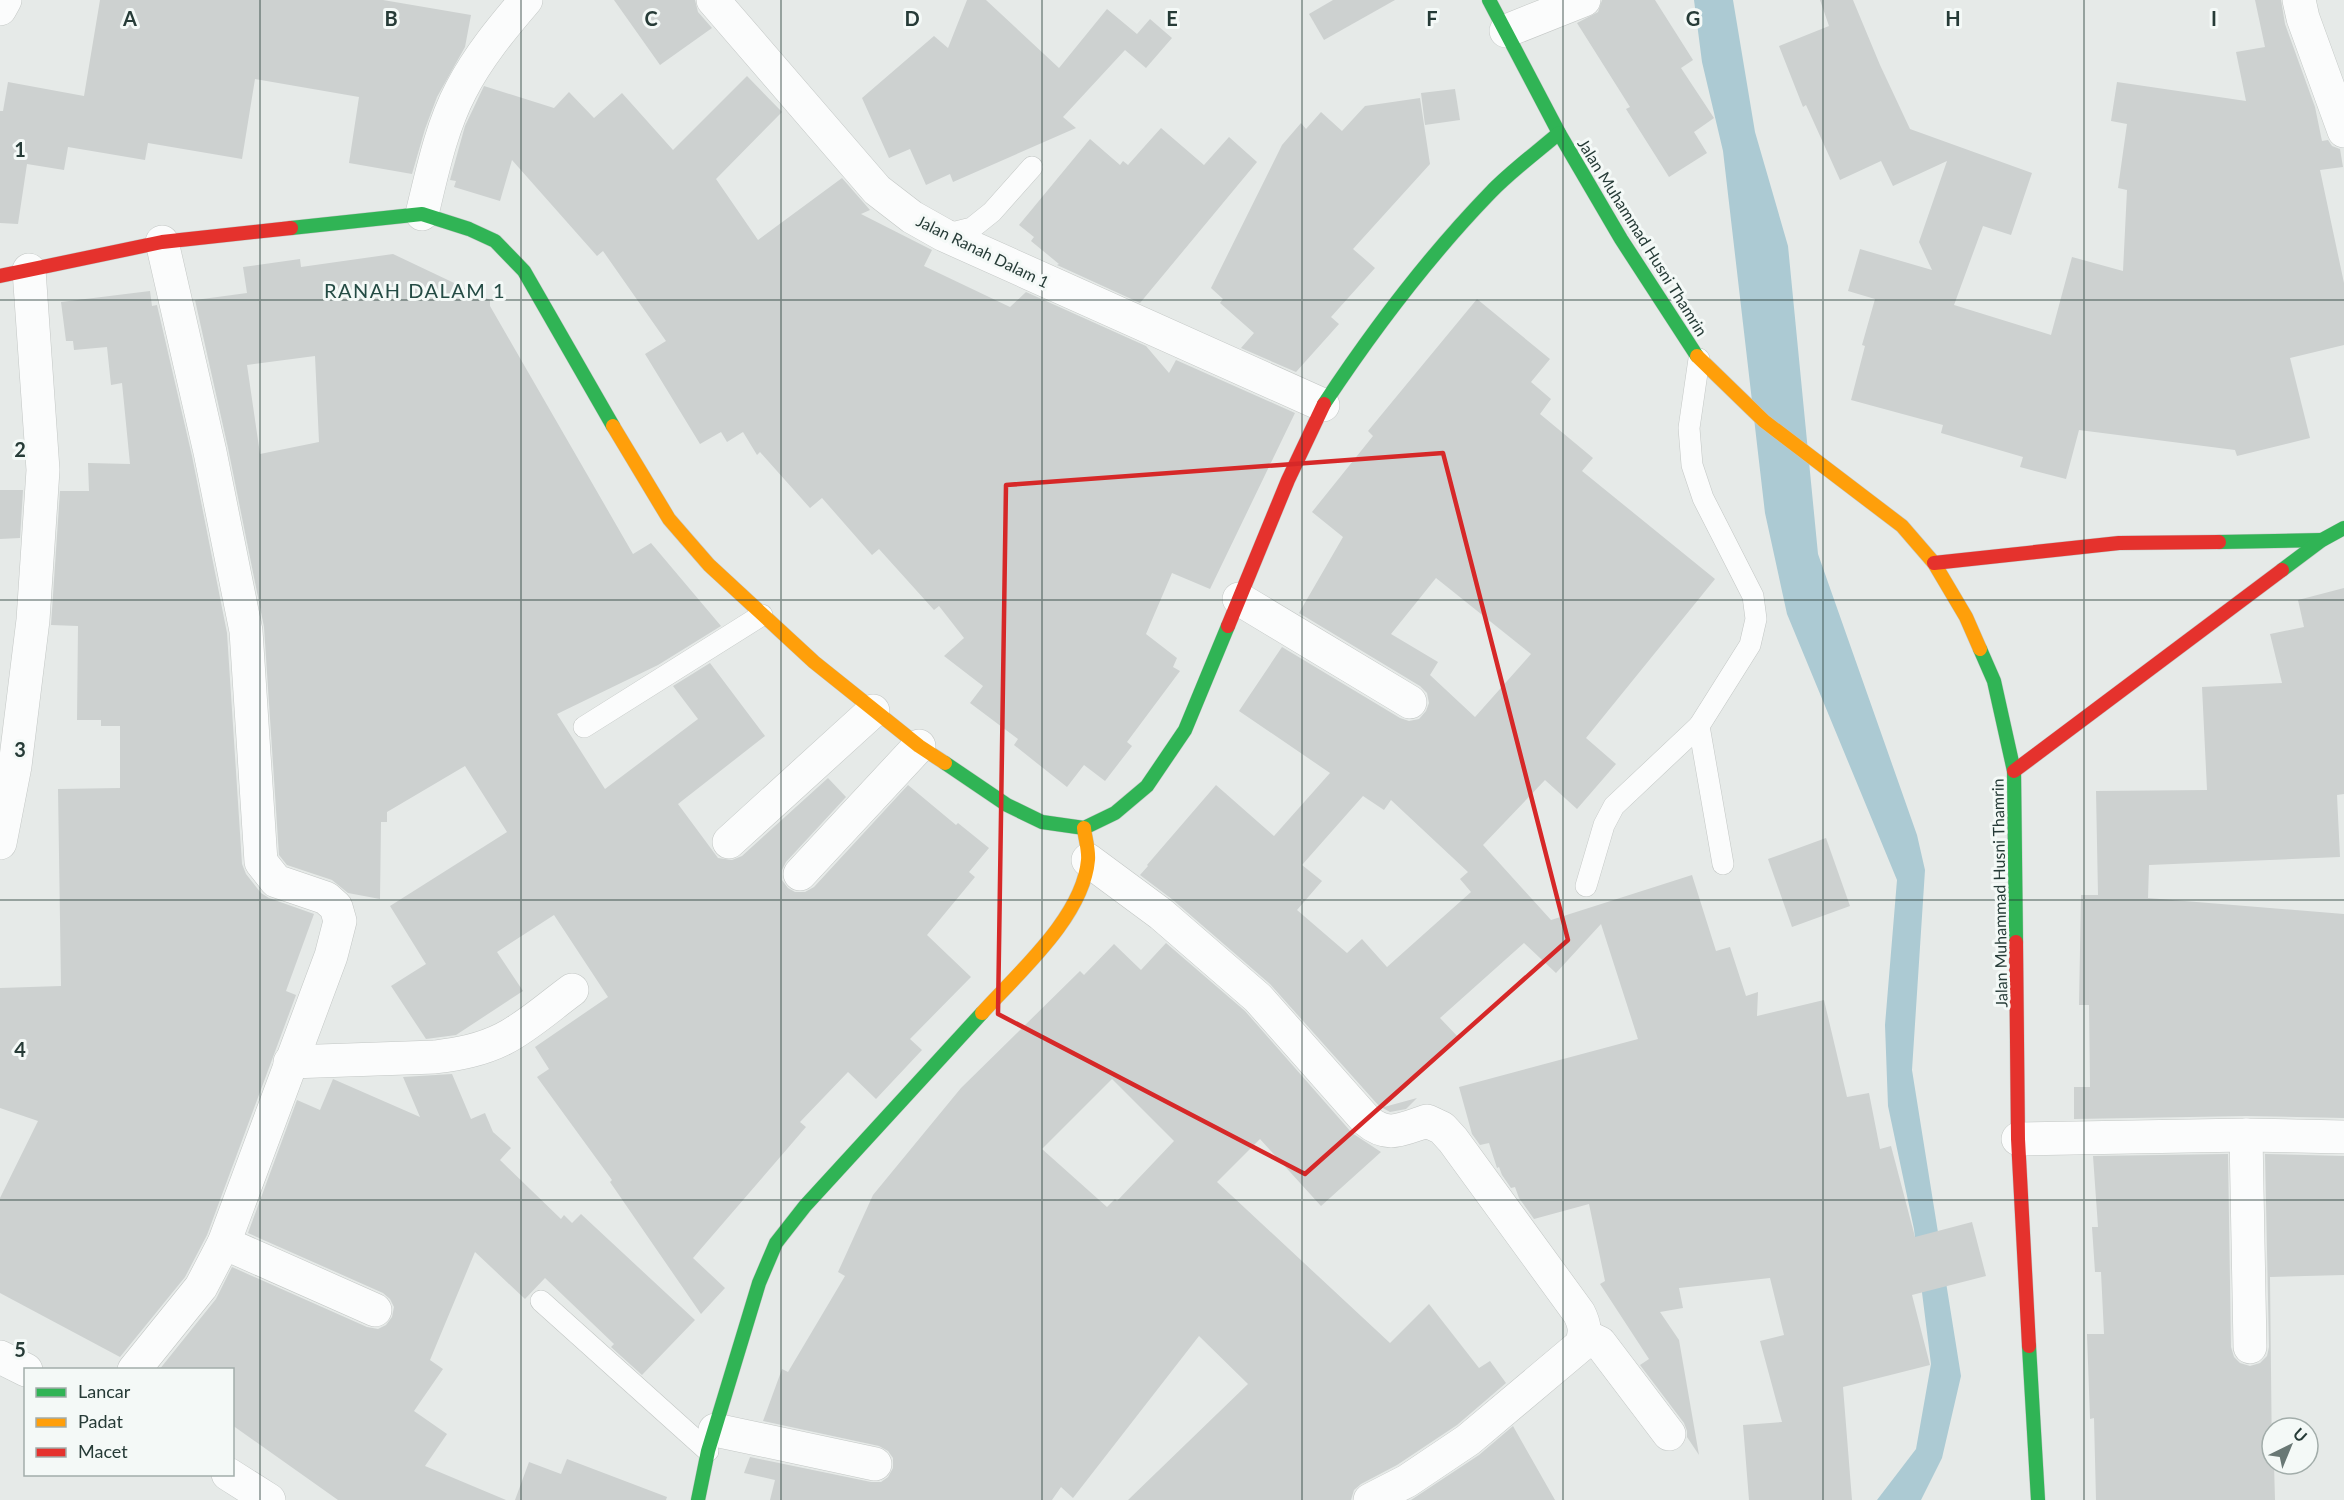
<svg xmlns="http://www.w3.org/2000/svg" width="2344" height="1500" viewBox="0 0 2344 1500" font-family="Lato,sans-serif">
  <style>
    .water { fill: #accad3 }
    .building { fill: #cdd1d0; fill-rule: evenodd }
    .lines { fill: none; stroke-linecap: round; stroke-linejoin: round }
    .lane-casing { stroke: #c3c7c5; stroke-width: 22 }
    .street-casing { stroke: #c3c7c5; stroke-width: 34 }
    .fast-casing { stroke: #c3c8c6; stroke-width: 15 }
    .slow-casing { stroke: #c3c8c6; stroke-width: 15 }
    .jam-casing { stroke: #c3c8c6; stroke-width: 15 }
    .lane { stroke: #fbfcfc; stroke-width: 21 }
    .street { stroke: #fbfcfc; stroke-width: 33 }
    .fast { stroke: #30b455; stroke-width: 14 }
    .slow { stroke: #ff9f0a; stroke-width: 14 }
    .jam { stroke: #e5322d; stroke-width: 14 }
    .marked { fill: none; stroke: #d62828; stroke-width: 4.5; stroke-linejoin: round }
    .grid { fill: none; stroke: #263b37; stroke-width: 1.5; stroke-opacity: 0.55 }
    .labels { text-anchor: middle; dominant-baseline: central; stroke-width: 6; stroke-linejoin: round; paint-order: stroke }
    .street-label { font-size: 16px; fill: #263b37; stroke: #f4f9f7 }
    .quarter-label { font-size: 20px; letter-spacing: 1.5px; fill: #244b44; stroke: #f4f9f7 }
    .grid-label { font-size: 20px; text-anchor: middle; font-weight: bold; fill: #263b37; stroke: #f4f9f7; stroke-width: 6; stroke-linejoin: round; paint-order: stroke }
  </style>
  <rect width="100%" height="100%" fill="#e6eae8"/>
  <path class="water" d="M 1694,0 L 1733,0 L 1755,132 L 1788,246 L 1818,554 L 1917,835 L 1925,870 L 1912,1070 L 1961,1376 L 1942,1458 L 1921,1500 L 1877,1500 L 1916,1449 L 1931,1364 L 1914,1229 L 1888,1106 L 1885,1025 L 1897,880 L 1787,614 L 1765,513 L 1723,151 L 1702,62 Z"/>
  <g class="building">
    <path d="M 100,0 L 383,0 L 471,15 L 465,47 L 437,97 L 425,129 L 412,174 L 349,163 L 359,97 L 255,79 L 242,159 L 148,143 L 145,160 L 68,147 L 64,170 L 27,164 L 18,224 L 0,223 L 0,111 L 3,111 L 8,82 L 84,96 Z"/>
    <path d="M 614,0 L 695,0 L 698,12 L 712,28 L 660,65 Z"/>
    <path d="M 967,0 L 986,0 L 1059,68 L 1107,9 L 1137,34 L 1150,19 L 1172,38 L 1146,68 L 1125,50 L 1063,117 L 1076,128 L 953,182 L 950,174 L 926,185 L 910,149 L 889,158 L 862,98 L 934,36 L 948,48 Z"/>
    <path d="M 1333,0 L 1395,0 L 1324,40 L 1309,14 Z"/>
    <path d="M 1602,0 L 1655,0 L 1693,60 L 1681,68 L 1714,118 L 1694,132 L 1707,153 L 1669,177 L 1626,109 L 1630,107 L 1577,23 L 1598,12 Z"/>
    <path d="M 1820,0 L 1853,0 L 1880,65 L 1910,129 L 2032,173 L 2011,235 L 1983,226 L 1954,305 L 2051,335 L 2072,257 L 2123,271 L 2127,190 L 2118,188 L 2127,124 L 2111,121 L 2117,82 L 2246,101 L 2236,52 L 2265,47 L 2255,0 L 2281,0 L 2285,24 L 2315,107 L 2322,141 L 2328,140 L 2332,146 L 2340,149 L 2343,167 L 2320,170 L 2344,283 L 2344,345 L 2290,358 L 2310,438 L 2237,456 L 2235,450 L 2079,430 L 2066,479 L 2020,467 L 2023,457 L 1941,433 L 1943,425 L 1851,400 L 1865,346 L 1862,345 L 1875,299 L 1848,291 L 1860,249 L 1932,270 L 1919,242 L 1947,161 L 1893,186 L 1881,161 L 1840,180 L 1806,105 L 1803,107 L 1779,46 L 1829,26 Z"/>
    <path d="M 747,76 L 782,112 L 716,179 L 758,240 L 842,178 L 870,210 L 861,214 L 932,250 L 924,266 L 1010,307 L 1026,292 L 1146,346 L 1169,373 L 1176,360 L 1295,413 L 1210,589 L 1172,573 L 1146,634 L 1177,658 L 1173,667 L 1180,671 L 1127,742 L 1132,746 L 1105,781 L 1084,765 L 1067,787 L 1014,745 L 1018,739 L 970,703 L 983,686 L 944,656 L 964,638 L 939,606 L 934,610 L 879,549 L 872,555 L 822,498 L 810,508 L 760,452 L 757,455 L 743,432 L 727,442 L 721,432 L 700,444 L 645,354 L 666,341 L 603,251 L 597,256 L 512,160 L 500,201 L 454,187 L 456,181 L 450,180 L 465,126 L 484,86 L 554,108 L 569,92 L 594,118 L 622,93 L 673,150 Z"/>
    <path d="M 1455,89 L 1460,120 L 1425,125 L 1421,93 Z"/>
    <path d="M 1420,98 L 1430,164 L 1353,249 L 1375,268 L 1331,317 L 1339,324 L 1296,372 L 1241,348 L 1254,333 L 1220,303 L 1223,299 L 1211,288 L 1282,145 L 1301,123 L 1306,129 L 1321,112 L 1342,131 L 1365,106 Z"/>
    <path d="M 1161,128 L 1204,165 L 1229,137 L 1257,162 L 1140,303 L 1057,265 L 1059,264 L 1031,241 L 1034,237 L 1019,225 L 1090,139 L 1120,165 L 1123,161 L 1128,165 Z"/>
    <path d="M 393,254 L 490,300 L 490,306 L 633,554 L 651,543 L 721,626 L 658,665 L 557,714 L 605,789 L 698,719 L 673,686 L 710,663 L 765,736 L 678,804 L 718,858 L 732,860 L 742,856 L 828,778 L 846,797 L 786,862 L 782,870 L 782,880 L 788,888 L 795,892 L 805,892 L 814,887 L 908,785 L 956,825 L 958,823 L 989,848 L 969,872 L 975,877 L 927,935 L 971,977 L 910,1039 L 922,1050 L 876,1099 L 848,1072 L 800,1122 L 806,1127 L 693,1258 L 725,1288 L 701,1314 L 610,1182 L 612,1180 L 537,1077 L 549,1069 L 535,1047 L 608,997 L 554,915 L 497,952 L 523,991 L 456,1035 L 426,1039 L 391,986 L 426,964 L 390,906 L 507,832 L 465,766 L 387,812 L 387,822 L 381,822 L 380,899 L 348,893 L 332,880 L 287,865 L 279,855 L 264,627 L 228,448 L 195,300 L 247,293 L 243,267 L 300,259 L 301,267 ZM 315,356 L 319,442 L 260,454 L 247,365 Z"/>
    <path d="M 150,291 L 152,306 L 157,305 L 192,456 L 227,633 L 242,864 L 246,874 L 261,893 L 269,898 L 314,914 L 286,991 L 296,995 L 207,1235 L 185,1277 L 120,1357 L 0,1293 L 0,1198 L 38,1121 L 0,1108 L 0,988 L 61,986 L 58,789 L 120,788 L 120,726 L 101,726 L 101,720 L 77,720 L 78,626 L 51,625 L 60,491 L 89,491 L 88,463 L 130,464 L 122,383 L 111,385 L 107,347 L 74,350 L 73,341 L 66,341 L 61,302 Z"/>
    <path d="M 1477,299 L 1550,359 L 1531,382 L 1551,399 L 1540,414 L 1593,458 L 1582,471 L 1715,579 L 1586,738 L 1616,764 L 1577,809 L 1545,780 L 1483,845 L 1551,920 L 1692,875 L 1716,951 L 1730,947 L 1746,996 L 1758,992 L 1757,1016 L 1824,1000 L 1847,1097 L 1869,1093 L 1880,1149 L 1891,1146 L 1915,1237 L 1972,1222 L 1986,1276 L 1912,1295 L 1930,1365 L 1843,1387 L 1852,1500 L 1749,1500 L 1743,1425 L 1782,1422 L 1760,1341 L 1784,1335 L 1770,1278 L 1679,1288 L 1683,1308 L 1660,1312 L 1679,1340 L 1699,1455 L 1687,1437 L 1687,1431 L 1684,1423 L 1640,1365 L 1649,1359 L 1600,1284 L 1605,1281 L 1589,1204 L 1534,1219 L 1519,1198 L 1515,1187 L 1511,1188 L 1502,1175 L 1499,1167 L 1497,1168 L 1489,1143 L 1480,1145 L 1472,1134 L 1459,1087 L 1638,1039 L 1601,924 L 1556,973 L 1524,943 L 1440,1018 L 1459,1038 L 1384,1107 L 1417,1098 L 1406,1109 L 1390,1112 L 1379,1106 L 1270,984 L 1173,900 L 1140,875 L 1148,866 L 1147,865 L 1216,785 L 1274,836 L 1330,773 L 1239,711 L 1282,647 L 1400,718 L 1409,721 L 1419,719 L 1426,711 L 1429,703 L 1427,693 L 1420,686 L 1299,613 L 1343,537 L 1312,512 L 1373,436 L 1368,431 ZM 1436,578 L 1531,654 L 1475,717 L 1430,675 L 1438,662 L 1391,634 ZM 1363,796 L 1384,810 L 1391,800 L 1468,872 L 1460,879 L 1471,892 L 1387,967 L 1362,939 L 1347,953 L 1297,910 L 1322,881 L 1302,865 Z"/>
    <path d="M 0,490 L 23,490 L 20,538 L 0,539 Z"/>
    <path d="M 2344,588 L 2344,794 L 2337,795 L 2340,857 L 2149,865 L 2148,898 L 2344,914 L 2344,1118 L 2246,1116 L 2074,1119 L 2074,1087 L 2090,1087 L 2089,1005 L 2079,1005 L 2081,895 L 2098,895 L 2096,791 L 2207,790 L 2202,687 L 2282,683 L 2270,634 L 2304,627 L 2298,600 Z"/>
    <path d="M 1826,838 L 1850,906 L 1792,927 L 1768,859 Z"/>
    <path d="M 1166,943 L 1245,1011 L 1352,1133 L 1381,1152 L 1321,1206 L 1260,1139 L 1217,1182 L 1390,1343 L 1429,1304 L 1479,1368 L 1490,1361 L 1506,1383 L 1457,1425 L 1397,1465 L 1361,1484 L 1354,1490 L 1351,1500 L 1128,1500 L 1248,1384 L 1199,1336 L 1073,1498 L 1061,1487 L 1052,1500 L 770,1500 L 775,1480 L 744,1473 L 750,1457 L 871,1482 L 881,1482 L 888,1477 L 893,1468 L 893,1458 L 888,1451 L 879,1446 L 763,1421 L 782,1369 L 788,1372 L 845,1276 L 838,1272 L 873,1195 L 961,1088 L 1080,971 L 1084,975 L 1114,944 L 1141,970 ZM 1112,1079 L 1174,1141 L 1117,1201 L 1115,1199 L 1107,1207 L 1042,1149 Z"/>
    <path d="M 452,1074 L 471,1119 L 485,1113 L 493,1132 L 511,1148 L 500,1160 L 561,1219 L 564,1215 L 572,1223 L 581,1214 L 695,1320 L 642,1375 L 611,1347 L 614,1344 L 545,1278 L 525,1299 L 475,1252 L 430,1360 L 443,1369 L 414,1411 L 447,1434 L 425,1466 L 506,1500 L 338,1500 L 232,1425 L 232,1370 L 159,1370 L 216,1299 L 232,1267 L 367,1327 L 378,1329 L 386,1325 L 392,1317 L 394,1307 L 390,1299 L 383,1293 L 248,1233 L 297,1100 L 320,1110 L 333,1079 L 420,1117 L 403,1077 Z"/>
    <path d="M 2228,1154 L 2231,1347 L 2234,1357 L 2240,1363 L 2250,1366 L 2260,1363 L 2267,1356 L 2269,1347 L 2265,1154 L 2344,1156 L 2344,1275 L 2270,1277 L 2272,1464 L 2274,1464 L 2275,1500 L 2096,1500 L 2094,1418 L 2090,1419 L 2087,1334 L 2104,1334 L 2101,1272 L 2095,1272 L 2092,1227 L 2098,1227 L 2093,1156 Z"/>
    <path d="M 1513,1426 L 1555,1500 L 1411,1500 L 1479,1455 Z"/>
    <path d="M 567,1459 L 667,1497 L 666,1500 L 515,1500 L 529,1462 L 561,1474 Z"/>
  </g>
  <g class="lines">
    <g class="lane-casing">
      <g id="lane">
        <path d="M 944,235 L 972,228 L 992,212 L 1032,167"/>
        <path d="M 1699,359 L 1689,428 L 1692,465 L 1703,498 L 1753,596 L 1756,619 L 1750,645 L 1699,726 L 1723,864"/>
        <path d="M 584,727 L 762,615"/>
        <path d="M 1586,886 L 1604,825 L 1614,806 L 1699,726"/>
        <path d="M 541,1301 L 708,1451"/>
      </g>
    </g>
    <g class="street-casing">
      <g id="street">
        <path d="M 713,0 L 877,190 L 912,217 L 944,235 L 1323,405"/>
        <path d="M 2299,0 L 2303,18 L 2344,131"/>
        <path d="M 0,9 L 5,0"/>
        <path d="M 1506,31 L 1584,0"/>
        <path d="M 422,214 C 432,173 441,128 461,90 C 478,57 502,28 526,0"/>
        <path d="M 1239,599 L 1410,702"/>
        <path d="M 729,842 L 873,711"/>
        <path d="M 0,843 L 15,766 L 33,620 L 43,470 L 29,270"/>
        <path d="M 1088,860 L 1161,914 L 1258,998 L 1366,1120 C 1388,1139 1402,1129 1427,1121 L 1442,1128 L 1453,1140 L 1579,1313 C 1585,1325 1586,1332 1581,1345 L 1468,1440 L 1407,1481 L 1370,1500"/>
        <path d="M 800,874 L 919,746"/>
        <path d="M 290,1062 L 435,1057 C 459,1054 481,1050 503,1039 C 527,1027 550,1006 572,990"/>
        <path d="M 2246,1135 L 2250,1347"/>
        <path d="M 2018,1139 L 2246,1135 L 2344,1137"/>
        <path d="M 224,1243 L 375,1310"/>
        <path d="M 1585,1336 L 1600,1343 L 1669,1434"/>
        <path d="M 0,1357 L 26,1370"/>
        <path d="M 134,1370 L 201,1287 L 224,1243 L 331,956 L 340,921 L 336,907 L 326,898 L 276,881 L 261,862 L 246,631 L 210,452 L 162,242"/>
        <path d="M 715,1430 L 875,1464"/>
        <path d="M 228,1474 L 269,1500"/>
      </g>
    </g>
    <g class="fast-casing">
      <g id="fast">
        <path d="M 1489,0 L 1559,133 L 1621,239 L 1697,356"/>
        <path d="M 291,228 L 422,214 L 469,229 L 495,241 L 524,271 L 613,426"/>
        <path d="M 1324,404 C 1373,330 1428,257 1490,193 C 1511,171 1536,153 1559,133"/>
        <path d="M 2219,542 L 2322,540"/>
        <path d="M 2282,570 L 2322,540 L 2344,528"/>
        <path d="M 1980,649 L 1994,681 L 2014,771 L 2016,942"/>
        <path d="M 945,763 L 1007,805 L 1042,822 L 1084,828 L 1115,813 L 1147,786 L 1185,730 L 1228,626"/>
        <path d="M 2029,1346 L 2038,1500"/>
        <path d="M 698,1500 L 708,1451 L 759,1283 L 776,1243 L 805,1206 L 982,1013"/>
      </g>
    </g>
    <g class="slow-casing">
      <g id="slow">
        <path d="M 1697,356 L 1764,421 L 1902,526 L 1934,563 L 1966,617 L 1980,649"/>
        <path d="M 613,426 L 669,519 L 709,565 L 814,662 L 919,746 L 945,763"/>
        <path d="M 982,1013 C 1018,973 1083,917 1088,860 C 1089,850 1085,838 1084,828"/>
      </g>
    </g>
    <g class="jam-casing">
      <g id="jam">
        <path d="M 0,276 L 162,242 L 291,228"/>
        <path d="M 1934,563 L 2119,543 L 2219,542"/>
        <path d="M 1228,626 L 1288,480 L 1324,404"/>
        <path d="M 2014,771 L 2282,570"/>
        <path d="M 2016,942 L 2018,1139 L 2029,1346"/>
      </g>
    </g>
    <use href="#lane" class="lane"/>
    <use href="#street" class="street"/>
    <use href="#fast" class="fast"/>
    <use href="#slow" class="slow"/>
    <use href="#jam" class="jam"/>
  </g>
  <path class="marked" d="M 1443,453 L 1568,940 L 1305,1174 L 998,1014 L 1006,485 Z"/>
  <path class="grid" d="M 260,0 L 260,1500M 521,0 L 521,1500M 781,0 L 781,1500M 1042,0 L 1042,1500M 1302,0 L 1302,1500M 1563,0 L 1563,1500M 1823,0 L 1823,1500M 2084,0 L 2084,1500M 0,300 L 2344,300M 0,600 L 2344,600M 0,900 L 2344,900M 0,1200 L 2344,1200"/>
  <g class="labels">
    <g class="street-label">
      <text transform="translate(1643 237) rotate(58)">Jalan Muhammad Husni Thamrin</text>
      <text transform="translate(983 251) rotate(26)">Jalan Ranah Dalam 1</text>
      <text transform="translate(1999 893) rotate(-91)">Jalan Muhammad Husni Thamrin</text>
    </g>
    <g class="quarter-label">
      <text x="415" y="290">RANAH DALAM 1</text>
    </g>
  </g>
  <g class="grid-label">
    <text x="130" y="26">A</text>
    <text x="391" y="26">B</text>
    <text x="651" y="26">C</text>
    <text x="912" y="26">D</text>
    <text x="1172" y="26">E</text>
    <text x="1432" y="26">F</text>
    <text x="1693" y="26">G</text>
    <text x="1953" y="26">H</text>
    <text x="2214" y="26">I</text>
    <text x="20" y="157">1</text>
    <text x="20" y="457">2</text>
    <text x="20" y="757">3</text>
    <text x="20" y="1057">4</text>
    <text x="20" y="1357">5</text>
  </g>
  <rect x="24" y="1368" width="210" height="108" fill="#f4f9f7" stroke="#a2adaa" stroke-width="1.5"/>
  <rect x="36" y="1388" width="30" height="9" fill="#30b455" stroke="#a2adaa" stroke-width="1.5"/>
  <text x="78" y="1398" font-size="18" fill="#263b37">Lancar</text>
  <rect x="36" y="1418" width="30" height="9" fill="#ff9f0a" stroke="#a2adaa" stroke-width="1.5"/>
  <text x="78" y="1428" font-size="18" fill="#263b37">Padat</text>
  <rect x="36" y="1448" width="30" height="9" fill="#e5322d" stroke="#a2adaa" stroke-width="1.5"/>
  <text x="78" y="1458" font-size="18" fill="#263b37">Macet</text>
  <g transform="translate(2290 1446) rotate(43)"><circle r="28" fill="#f4f9f7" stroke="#a2adaa" stroke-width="1.5"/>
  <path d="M0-4.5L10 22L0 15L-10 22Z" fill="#697875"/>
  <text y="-9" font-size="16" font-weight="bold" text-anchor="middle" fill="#263b37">U</text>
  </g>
</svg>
